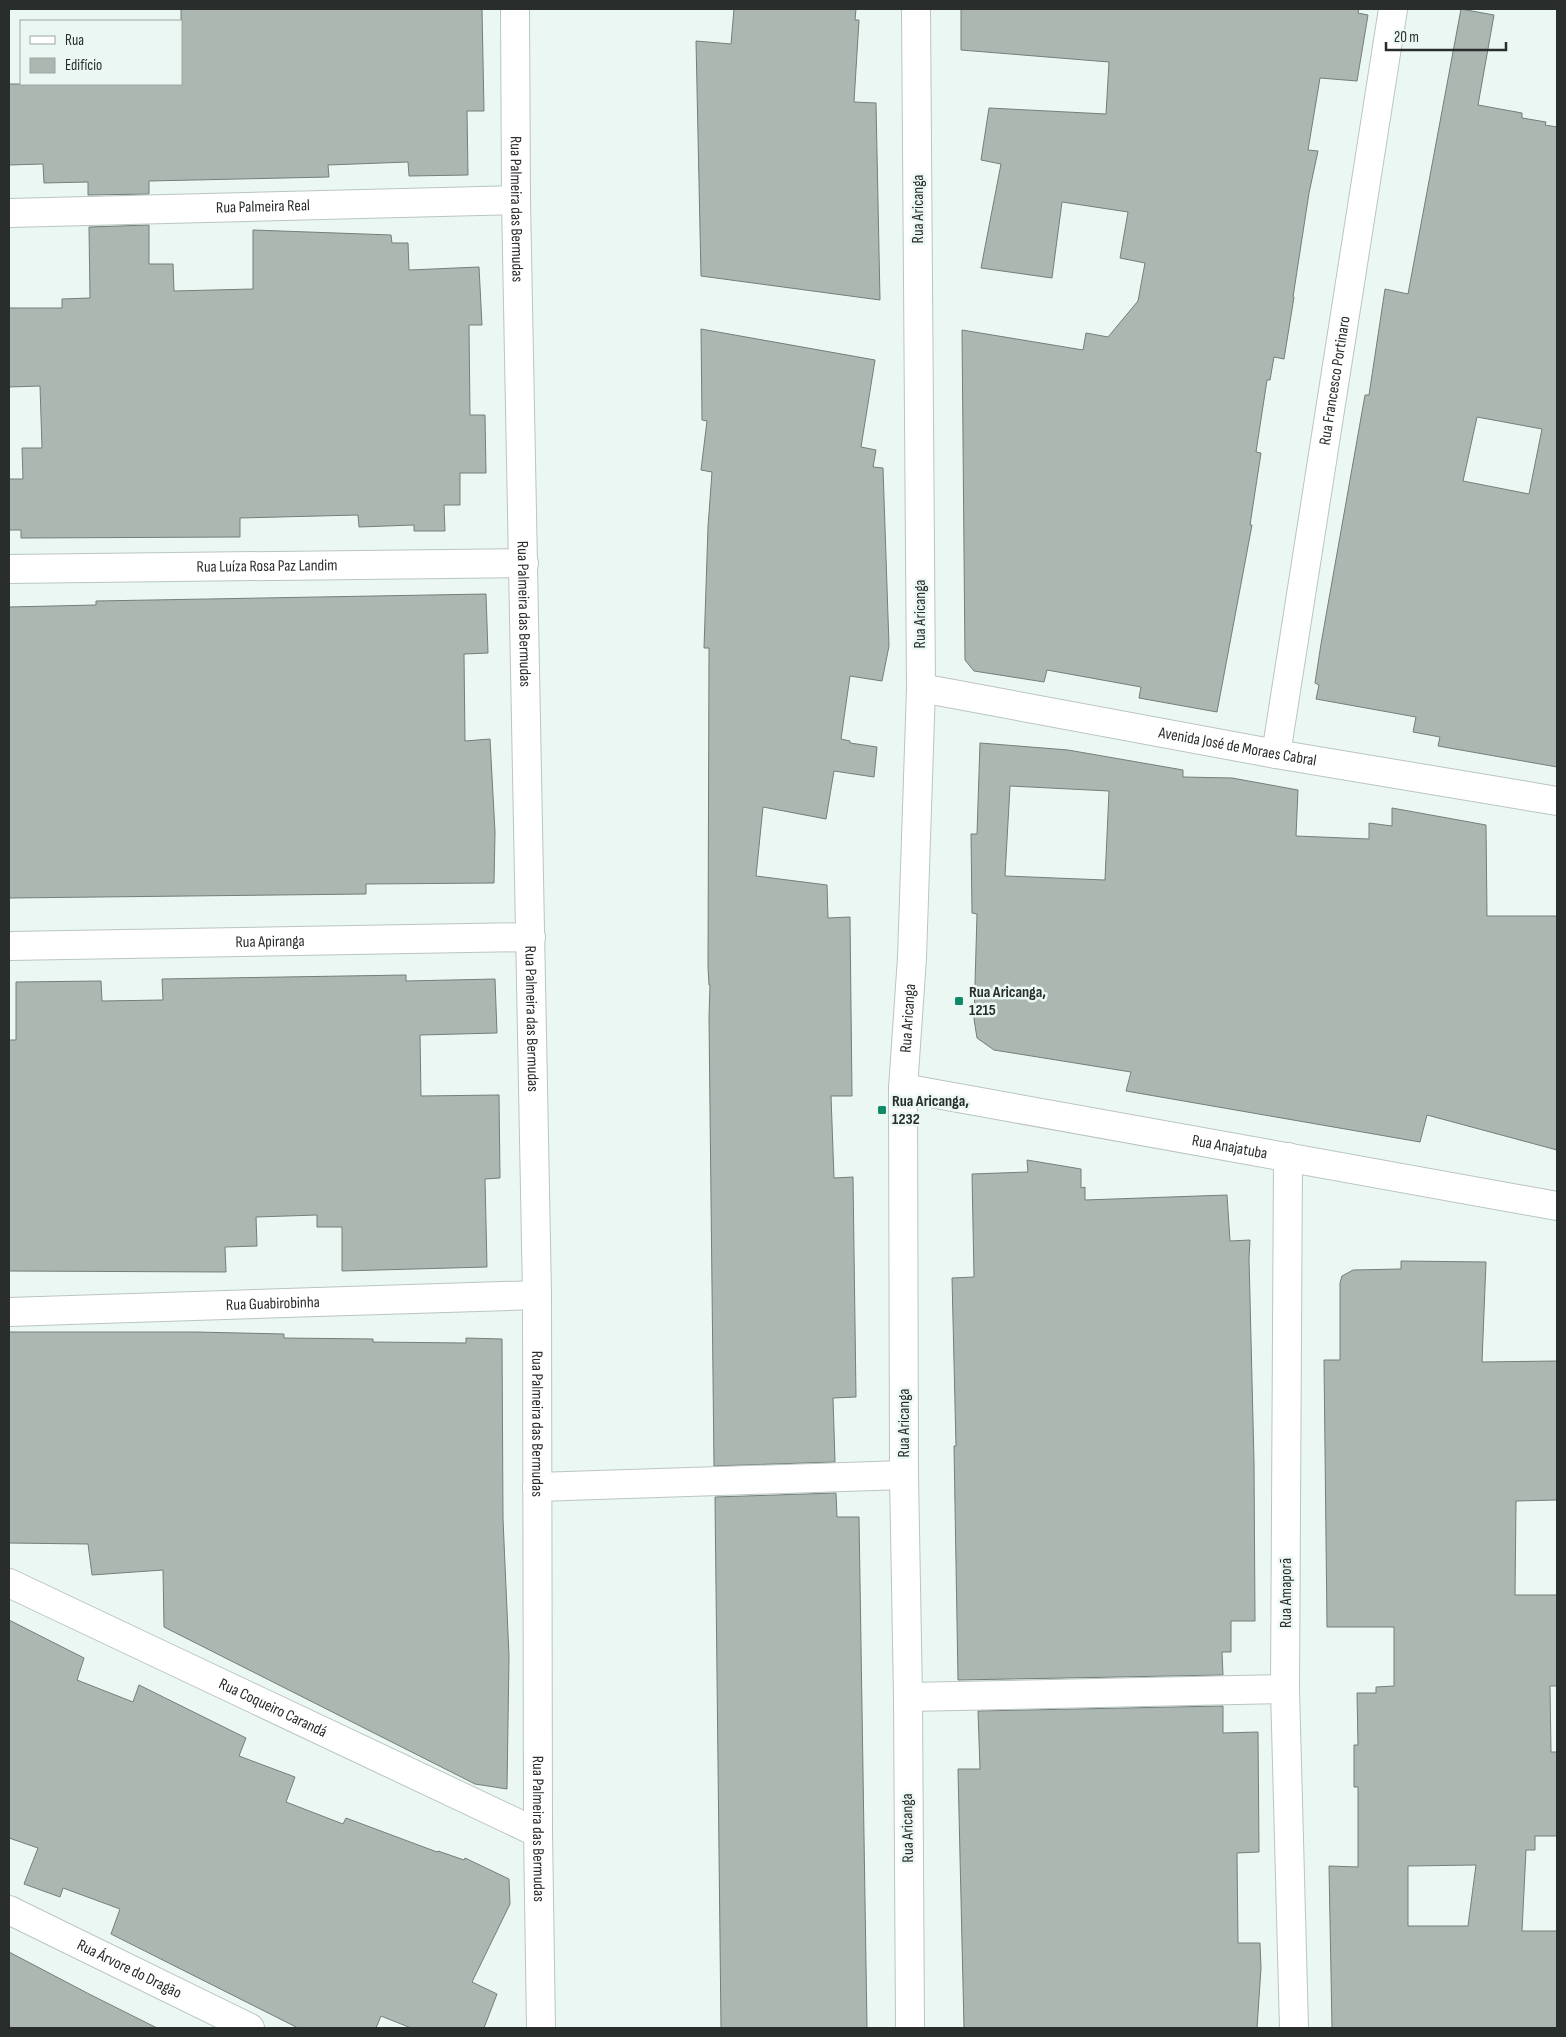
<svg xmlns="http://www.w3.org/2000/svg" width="1566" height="2037" viewBox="0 0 1566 2037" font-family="'Sofia Sans Condensed',sans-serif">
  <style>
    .building { fill: #acb7b2; stroke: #747e7a; fill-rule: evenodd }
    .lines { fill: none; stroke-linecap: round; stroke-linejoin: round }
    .minor-casing { stroke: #bac5c1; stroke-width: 30 }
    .tertiary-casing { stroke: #bac5c1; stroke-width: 30 }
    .minor { stroke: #fff; stroke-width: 28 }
    .tertiary { stroke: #fff; stroke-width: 28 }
    .poi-dot { fill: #10886a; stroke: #ebf7f2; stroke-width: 2 }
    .labels { text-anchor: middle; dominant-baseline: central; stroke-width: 5; stroke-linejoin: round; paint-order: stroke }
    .street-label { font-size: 16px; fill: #292d2c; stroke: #ebf7f2 }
    .poi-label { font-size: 16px; font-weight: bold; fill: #292d2c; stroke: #ebf7f2; text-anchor: start }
  </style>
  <rect width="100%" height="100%" fill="#ebf7f2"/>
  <g class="building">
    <path d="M 181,9 L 482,9 L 484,111 L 467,111 L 468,175 L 409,176 L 408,162 L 328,165 L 329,177 L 149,181 L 149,194 L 88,195 L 88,182 L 44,183 L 43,164 L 9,165 L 9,84 L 181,84 Z"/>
    <path d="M 734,9 L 856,9 L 855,20 L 859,20 L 854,102 L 876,103 L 880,300 L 701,276 L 696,41 L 731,44 Z"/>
    <path d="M 961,9 L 1359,9 L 1358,13 L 1368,15 L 1357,81 L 1320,78 L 1308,150 L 1318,151 L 1309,193 L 1293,297 L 1294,297 L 1284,359 L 1274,357 L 1270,380 L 1267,380 L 1256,452 L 1261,453 L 1250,525 L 1252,525 L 1217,712 L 1139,698 L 1141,687 L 1047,670 L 1044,682 L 974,671 L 965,660 L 962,330 L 1083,350 L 1086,333 L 1108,337 L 1138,301 L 1145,263 L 1120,258 L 1128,212 L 1062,202 L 1052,278 L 981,268 L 1001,164 L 981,160 L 989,108 L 1106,114 L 1109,62 L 961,50 Z"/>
    <path d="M 1461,9 L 1494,15 L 1478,105 L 1522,113 L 1522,118 L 1546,122 L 1545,125 L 1557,127 L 1557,767 L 1438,746 L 1440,737 L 1413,732 L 1416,717 L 1316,699 L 1319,685 L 1315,683 L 1321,644 L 1365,395 L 1369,395 L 1385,289 L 1408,294 ZM 1477,417 L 1542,429 L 1529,494 L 1463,481 Z"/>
    <path d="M 149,225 L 149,264 L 173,264 L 174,291 L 253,289 L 253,230 L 391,235 L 392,243 L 408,243 L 409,270 L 479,267 L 482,325 L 469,325 L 470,415 L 485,415 L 486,473 L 460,473 L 460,505 L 444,505 L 445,531 L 414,531 L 414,525 L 359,527 L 358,515 L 240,518 L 240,537 L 21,538 L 21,530 L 9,530 L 9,479 L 23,479 L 22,448 L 42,448 L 40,386 L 9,387 L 9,308 L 62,308 L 62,299 L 90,298 L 89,227 Z"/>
    <path d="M 701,329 L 875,360 L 861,447 L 876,450 L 873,467 L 883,468 L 889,646 L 882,681 L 850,676 L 841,739 L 850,741 L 850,743 L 877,747 L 874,777 L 834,771 L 826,819 L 763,807 L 756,876 L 827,885 L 828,918 L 850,917 L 852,1096 L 831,1096 L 834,1178 L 853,1177 L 856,1397 L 833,1398 L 835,1462 L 714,1466 L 709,1018 L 710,985 L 709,985 L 708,967 L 709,648 L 704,648 L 708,527 L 712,472 L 701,470 L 707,421 L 702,420 Z"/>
    <path d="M 486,594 L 488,653 L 464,654 L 465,741 L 490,739 L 495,832 L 494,883 L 366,884 L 366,894 L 9,898 L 9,607 L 96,605 L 96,601 Z"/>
    <path d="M 980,743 L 1068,750 L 1183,770 L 1183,777 L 1232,778 L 1298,790 L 1296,836 L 1369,839 L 1369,823 L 1392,826 L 1392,808 L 1486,825 L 1487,916 L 1557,916 L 1557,1150 L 1427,1115 L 1420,1142 L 1126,1091 L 1131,1072 L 994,1050 L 977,1038 L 974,1019 L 977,914 L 972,913 L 971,834 L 977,834 ZM 1010,786 L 1109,791 L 1105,880 L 1005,876 Z"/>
    <path d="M 406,975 L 406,981 L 495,979 L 497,1033 L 420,1035 L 421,1096 L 499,1095 L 500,1178 L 485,1179 L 487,1267 L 342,1271 L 342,1227 L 317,1227 L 317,1215 L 256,1217 L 257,1246 L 225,1247 L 226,1272 L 9,1271 L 9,1040 L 16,1040 L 16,982 L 101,981 L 102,1001 L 163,1000 L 162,979 Z"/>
    <path d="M 1027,1160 L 1081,1169 L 1081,1188 L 1085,1187 L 1085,1200 L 1227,1195 L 1230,1241 L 1250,1240 L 1249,1258 L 1254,1462 L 1255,1621 L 1231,1621 L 1231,1652 L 1222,1652 L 1223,1675 L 958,1680 L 954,1446 L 956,1446 L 952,1278 L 974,1277 L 972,1174 L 1028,1172 Z"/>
    <path d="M 1401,1261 L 1486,1262 L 1482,1362 L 1557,1361 L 1557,1500 L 1516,1501 L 1515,1595 L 1557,1595 L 1557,1686 L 1550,1686 L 1551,1752 L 1557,1752 L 1557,1836 L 1535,1836 L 1535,1850 L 1526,1850 L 1522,1931 L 1557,1931 L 1557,2028 L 1332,2028 L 1329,1866 L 1358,1867 L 1358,1787 L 1354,1787 L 1354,1745 L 1358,1745 L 1357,1693 L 1376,1693 L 1376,1687 L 1394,1686 L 1394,1627 L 1327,1627 L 1324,1360 L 1340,1360 L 1340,1283 L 1342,1276 L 1353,1270 L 1401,1269 ZM 1476,1865 L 1468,1926 L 1408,1926 L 1408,1866 Z"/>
    <path d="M 9,1332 L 195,1332 L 284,1334 L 284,1338 L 373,1339 L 373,1342 L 466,1343 L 466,1338 L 502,1339 L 503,1519 L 509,1656 L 507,1789 L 475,1784 L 164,1627 L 163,1570 L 92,1575 L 88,1544 L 9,1543 Z"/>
    <path d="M 836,1493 L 837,1517 L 859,1517 L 867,2028 L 721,2028 L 715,1497 Z"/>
    <path d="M 9,1620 L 84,1658 L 77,1680 L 133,1702 L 139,1685 L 246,1738 L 239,1756 L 295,1777 L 286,1802 L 343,1824 L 346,1818 L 437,1852 L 438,1851 L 464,1860 L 465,1858 L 509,1879 L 510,1904 L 472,1982 L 497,1994 L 484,2028 L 411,2028 L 381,2016 L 376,2028 L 298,2028 L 111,1934 L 120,1909 L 63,1888 L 60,1897 L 24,1884 L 38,1848 L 9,1838 Z"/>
    <path d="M 1223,1706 L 1223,1733 L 1258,1732 L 1259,1852 L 1237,1853 L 1238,1943 L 1260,1943 L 1261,1968 L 1257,2028 L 964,2028 L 958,1769 L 980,1769 L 978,1711 Z"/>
    <path d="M 9,1952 L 91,1995 L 157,2028 L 9,2028 Z"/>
  </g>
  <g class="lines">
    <g class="minor-casing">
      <g id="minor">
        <path id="s1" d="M 515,9 L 516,200 L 537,1295 L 538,1833 L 541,2028"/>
        <path id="s2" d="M 9,213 L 516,200"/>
        <path id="s3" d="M 9,569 L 524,563"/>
        <path id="s4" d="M 921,688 L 1276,754 L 1557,801"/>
        <path id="s5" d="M 1276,754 L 1393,9"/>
        <path id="s6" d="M 9,946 L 531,937"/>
        <path id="s7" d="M 903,1088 L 1557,1206"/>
        <path d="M 1288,1157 L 1285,1689 L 1294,2028"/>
        <path id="s8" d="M 9,1312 L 537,1295"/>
        <path d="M 537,1487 L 904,1475"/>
        <path id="s9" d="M 9,1583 L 538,1833"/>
        <path d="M 908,1697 L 1285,1689"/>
        <path id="s10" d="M 9,1910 L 250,2028"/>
      </g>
    </g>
    <g class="tertiary-casing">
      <g id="tertiary">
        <path id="s11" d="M 910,2028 L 908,1697 L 904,1475 L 903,1088 L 912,958 L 921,688 L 916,9"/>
      </g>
    </g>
    <use href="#minor" class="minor"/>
    <use href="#tertiary" class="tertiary"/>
  </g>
  <g class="poi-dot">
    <rect x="954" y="996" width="10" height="10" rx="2.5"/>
    <rect x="877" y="1105" width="10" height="10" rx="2.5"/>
  </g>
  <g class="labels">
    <g class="street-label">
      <text stroke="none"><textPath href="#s2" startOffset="254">Rua Palmeira Real</textPath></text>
      <text stroke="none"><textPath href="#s1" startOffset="200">Rua Palmeira das Bermudas</textPath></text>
      <text transform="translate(918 209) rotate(-90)">Rua Aricanga</text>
      <text stroke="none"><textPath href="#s5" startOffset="378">Rua Francesco Portinaro</textPath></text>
      <text stroke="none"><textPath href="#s3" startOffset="258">Rua Luíza Rosa Paz Landim</textPath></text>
      <text stroke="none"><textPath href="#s1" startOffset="605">Rua Palmeira das Bermudas</textPath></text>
      <text transform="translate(920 614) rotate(-90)">Rua Aricanga</text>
      <text stroke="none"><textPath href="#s4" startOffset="322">Avenida José de Moraes Cabral</textPath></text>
      <text stroke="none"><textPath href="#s6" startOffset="261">Rua Apiranga</textPath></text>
      <text stroke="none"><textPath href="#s1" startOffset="1010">Rua Palmeira das Bermudas</textPath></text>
      <text stroke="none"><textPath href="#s11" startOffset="1010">Rua Aricanga</textPath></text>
      <text stroke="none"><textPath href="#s7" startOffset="332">Rua Anajatuba</textPath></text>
      <text stroke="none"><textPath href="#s8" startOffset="264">Rua Guabirobinha</textPath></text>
      <text stroke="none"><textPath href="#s1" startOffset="1415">Rua Palmeira das Bermudas</textPath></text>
      <text transform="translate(904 1423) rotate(-90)">Rua Aricanga</text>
      <text transform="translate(1286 1593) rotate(-90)">Rua Amaporã</text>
      <text stroke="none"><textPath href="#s9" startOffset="292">Rua Coqueiro Carandá</textPath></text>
      <text stroke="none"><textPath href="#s1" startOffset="1820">Rua Palmeira das Bermudas</textPath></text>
      <text transform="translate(908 1828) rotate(-91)">Rua Aricanga</text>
      <text stroke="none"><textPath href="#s10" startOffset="134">Rua Árvore do Dragão</textPath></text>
    </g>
    <g class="poi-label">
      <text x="969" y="992">Rua Aricanga,<tspan x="969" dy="18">1215</tspan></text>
      <text x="892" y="1101">Rua Aricanga,<tspan x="892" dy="18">1232</tspan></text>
    </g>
  </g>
  <rect width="1566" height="2037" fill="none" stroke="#292d2c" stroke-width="20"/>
  <rect x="20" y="20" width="162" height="65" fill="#ebf7f2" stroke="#9da6a3"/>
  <rect x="30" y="36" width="25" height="8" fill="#ffffff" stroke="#9da6a3"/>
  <text x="65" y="45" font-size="15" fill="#292d2c">Rua</text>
  <rect x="30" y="58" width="25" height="15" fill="#acb7b2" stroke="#9da6a3"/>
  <text x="65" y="70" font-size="15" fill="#292d2c">Edifício</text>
  <path d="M1386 42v8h120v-8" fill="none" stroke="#292d2c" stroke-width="2.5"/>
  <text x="1394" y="42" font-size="15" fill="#292d2c" stroke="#ebf7f2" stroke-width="4" paint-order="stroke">20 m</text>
</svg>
